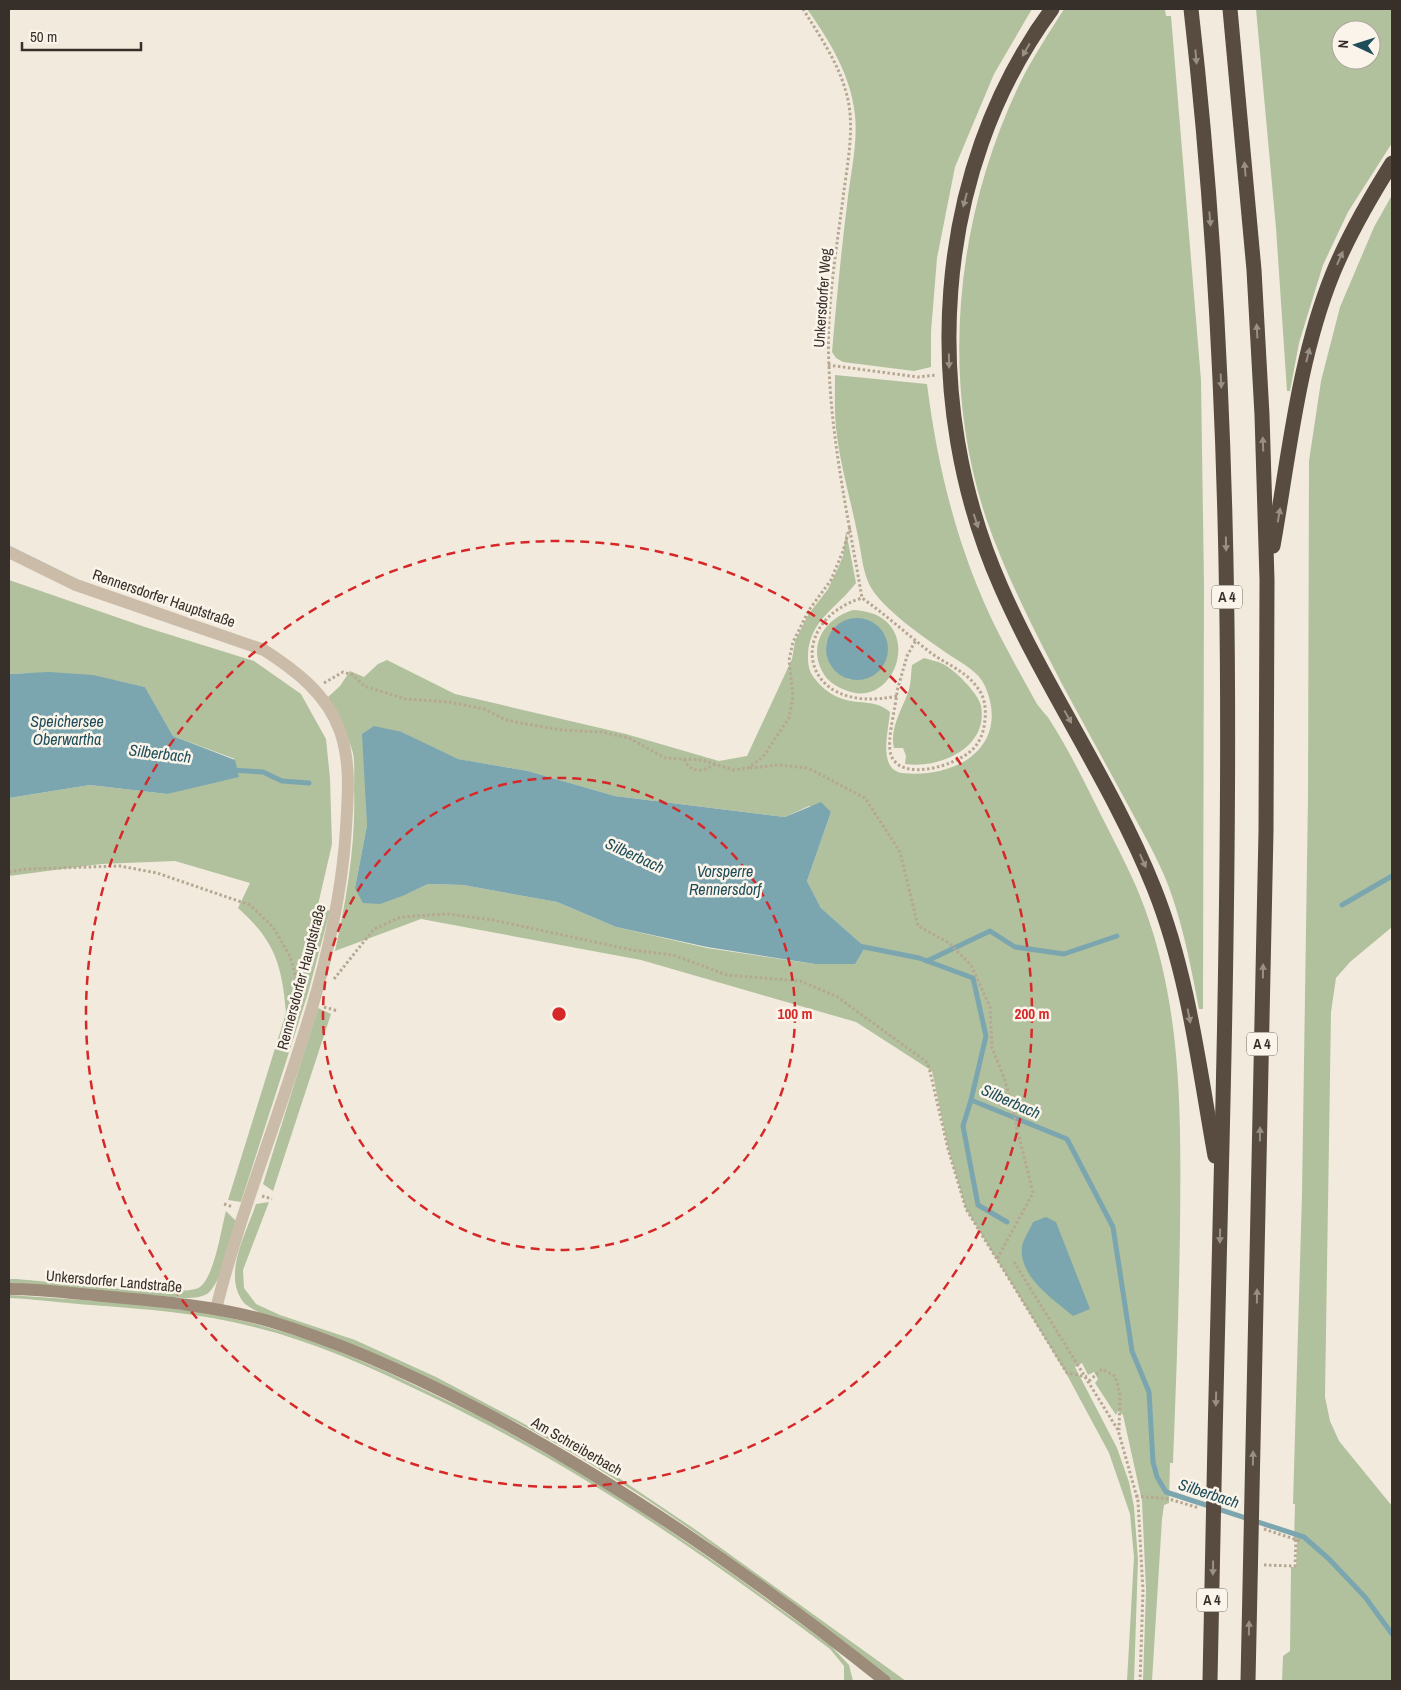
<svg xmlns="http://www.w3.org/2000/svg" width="1401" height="1690" viewBox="0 0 1401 1690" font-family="'Archivo Narrow',sans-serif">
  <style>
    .green { fill: #b1c19d; fill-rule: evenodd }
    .water { fill: #7ca6af }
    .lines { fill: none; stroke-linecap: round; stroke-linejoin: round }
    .stream { stroke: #7ca6af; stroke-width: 5 }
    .path { stroke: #b6a793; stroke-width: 3; stroke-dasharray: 2.5 2.5; stroke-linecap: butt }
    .street { stroke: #cabca9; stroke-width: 12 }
    .secondary { stroke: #9e8c7a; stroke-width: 12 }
    .highway { stroke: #584b40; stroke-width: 15 }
    .oneway { fill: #998f84 }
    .ring { fill: none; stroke: #d62828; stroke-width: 2.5; stroke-dasharray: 9 6 }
    .labels { text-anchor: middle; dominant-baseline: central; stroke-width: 5; stroke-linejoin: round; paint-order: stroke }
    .shield { fill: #faf4ea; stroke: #726a63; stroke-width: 1 }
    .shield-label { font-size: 14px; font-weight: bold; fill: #372f29 }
    .street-label { font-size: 15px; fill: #372f29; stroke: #faf4ea }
    .water-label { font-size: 16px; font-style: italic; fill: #1f4d59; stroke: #faf4ea }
    .centre { fill: #d62828; stroke: #faf4ea; stroke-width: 2.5 }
    .ring-label { font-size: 15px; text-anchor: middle; font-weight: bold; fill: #d62828; stroke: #faf4ea; stroke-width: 5; stroke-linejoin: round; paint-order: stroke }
  </style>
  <rect width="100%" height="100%" fill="#f2ebdd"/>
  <g class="green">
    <path d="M 807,9 L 1032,9 L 994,74 L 955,167 L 937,258 L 931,332 L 931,367 L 914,371 L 843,362 L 836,358 L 832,352 C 836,303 841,254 847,205 C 850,176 858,144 855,115 C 851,75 829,40 807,9 Z"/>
    <path d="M 1064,9 L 1165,9 L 1166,16 L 1171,16 L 1201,380 L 1204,585 L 1203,1009 L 1199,1009 C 1192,972 1185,935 1173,899 C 1163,867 1145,837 1129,807 C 1107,766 1084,725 1062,684 C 1034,630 1006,576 986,518 C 939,377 956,216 1020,83 C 1033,57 1049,33 1064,9 Z"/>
    <path d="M 1256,9 L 1392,9 L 1392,143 L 1348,212 L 1323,265 L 1299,343 L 1290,391 L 1287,391 L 1276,228 ZM 1341,30 L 1371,30 L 1371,60 L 1341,60 Z"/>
    <path d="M 1392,195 L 1392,927 L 1350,962 L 1336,978 L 1331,1012 L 1325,1397 L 1330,1421 L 1339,1441 L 1392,1506 L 1392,1681 L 1282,1681 L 1283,1656 L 1290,1651 L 1291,1567 L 1296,1567 L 1297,1542 L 1294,1542 L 1295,1504 L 1293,1504 L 1302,1194 L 1308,797 L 1309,461 L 1321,381 L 1340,307 L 1374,227 Z"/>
    <path d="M 835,375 L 927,384 C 938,471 959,555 999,634 C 1011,657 1024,681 1037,704 C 1041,710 1047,715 1051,722 C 1070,752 1086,785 1102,817 C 1117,847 1134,878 1145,909 C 1183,1012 1181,1122 1180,1230 C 1179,1308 1176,1385 1173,1463 L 1170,1463 L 1169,1503 L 1164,1505 L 1162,1519 L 1152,1681 L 1143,1681 L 1146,1590 L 1142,1501 L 1123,1415 L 1118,1411 L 1116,1415 L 1095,1383 L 1098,1379 L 1094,1372 L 1088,1375 L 1082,1363 L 1075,1367 L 1117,1448 L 1129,1482 L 1134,1507 L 1138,1559 L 1134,1681 L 1127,1681 L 1134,1557 L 1130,1514 L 1109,1453 L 1066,1373 L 966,1209 L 948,1148 L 932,1071 L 856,1022 L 641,960 L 421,919 L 335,951 C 347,897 356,843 354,788 C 354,776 355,764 353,753 C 347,733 338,715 328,697 L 340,686 L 350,671 L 364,677 L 378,664 L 387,660 L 455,694 L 626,734 L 719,761 L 747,756 L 792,659 L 795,641 L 808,615 L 828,589 L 838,568 L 843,556 L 846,531 L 856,583 C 837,608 810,620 808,654 C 808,662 808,666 811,673 C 818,685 830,695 843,699 C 861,705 875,699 890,712 C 889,729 877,769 902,773 C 957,779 1011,746 985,686 C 979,672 963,664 951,656 C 929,641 880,608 869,584 C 862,569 861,548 857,532 C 851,501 841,468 837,436 C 834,416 835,395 835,375 ZM 402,732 L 457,759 L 528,771 L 615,796 L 785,817 L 809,806 L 831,812 L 807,881 L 821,908 L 865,947 L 815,964 L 707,948 L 616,927 L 557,902 L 463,885 L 428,884 L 405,895 L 355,888 L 367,825 L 366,778 Z"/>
    <path d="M 9,580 L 145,627 L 254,661 L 301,694 L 326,739 L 330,778 L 332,844 L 318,905 L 330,911 L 308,993 L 241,1202 L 228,1200 L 286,1013 C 282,965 275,941 238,908 L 250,883 L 175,861 L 101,864 L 9,876 L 9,798 L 90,785 L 167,794 L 235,759 L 173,736 L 145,687 C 94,675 61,671 9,674 Z"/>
    <path d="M 853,610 C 929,613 898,713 845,690 C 835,686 827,681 822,671 C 808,643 826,618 853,610 ZM 827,640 L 851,680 C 832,672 825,661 827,640 Z"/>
    <path d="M 924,658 C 930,660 937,661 943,664 C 954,669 979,694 981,706 C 989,748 939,769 905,764 L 906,756 L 903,748 L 894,748 C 889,728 903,708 909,690 C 911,682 911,673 912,665 Z"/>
    <path d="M 318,1008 L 331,1014 L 273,1191 L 263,1184 Z"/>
    <path d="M 269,1202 L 243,1270 L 244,1288 L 256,1304 L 280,1315 L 355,1340 L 436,1377 L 592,1460 L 696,1530 L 906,1681 L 893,1681 C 769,1585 643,1486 502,1415 C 444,1386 378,1363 318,1337 C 294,1327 266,1319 245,1304 C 221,1277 246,1234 256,1204 Z"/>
    <path d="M 226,1211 L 236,1221 C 230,1239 222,1283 207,1294 C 200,1298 191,1298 184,1298 L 9,1283 L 9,1279 L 17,1279 C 46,1281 184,1299 200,1287 C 215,1275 221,1229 226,1211 Z"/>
    <path d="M 9,1295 L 126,1303 L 208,1313 L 256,1324 L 317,1342 L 389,1373 L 481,1417 L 609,1489 L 734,1575 L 831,1646 L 849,1665 L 853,1681 L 844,1681 L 844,1666 L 830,1649 C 702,1552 573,1464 428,1395 C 372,1368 315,1342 254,1327 C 201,1313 145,1309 91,1305 C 64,1303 36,1299 9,1298 Z"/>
  </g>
  <g class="water">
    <circle cx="857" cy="649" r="31"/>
    <path d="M 49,672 L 93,675 L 145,687 L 173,736 L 235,760 L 239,777 L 167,794 L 90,785 L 9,798 L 9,674 Z"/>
    <path d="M 374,726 L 402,732 L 458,759 L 528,771 L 615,796 L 785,817 L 821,802 L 831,812 L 807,881 L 821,908 L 865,947 L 855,964 L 815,964 L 707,947 L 616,927 L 557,902 L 463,885 L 428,884 L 405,895 L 380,904 L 363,903 L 355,888 L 367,825 L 362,734 Z"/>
    <path d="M 1046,1217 L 1056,1222 L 1090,1309 L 1073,1316 C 1054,1300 1018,1276 1022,1247 C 1023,1239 1030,1230 1033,1222 Z"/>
  </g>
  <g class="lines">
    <g class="stream">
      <path d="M 231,770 L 263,772 L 282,781 L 309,783"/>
      <path d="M 1342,905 L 1392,876"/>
      <path d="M 859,946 L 919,958 L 973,978 L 986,1036 L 971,1100 L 1067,1139 L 1113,1227 L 1132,1351 L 1149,1392 L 1153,1462 L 1157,1477 L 1166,1492 L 1304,1537 L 1329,1559 L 1365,1597 L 1392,1634"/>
      <path d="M 927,961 L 990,931 L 1015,947 L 1064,954 L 1117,936"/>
      <path d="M 971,1100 L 963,1126 L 978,1205 L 1007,1222"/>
    </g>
    <g class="path">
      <path d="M 803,9 C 819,35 838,62 846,92 C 856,125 847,165 843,198 C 836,253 826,310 829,367 C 832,445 849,522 862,598"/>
      <path d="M 828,365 L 918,377 L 937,375"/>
      <path d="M 324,683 L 343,672 L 353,675 L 364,686 L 405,699 L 449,702 L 484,709 L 506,720 L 527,724 L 561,730 L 602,732 L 629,738 L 665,758 L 702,760 L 734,770 L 748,768 L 763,757 L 789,718 L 793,696 L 789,660 L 793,642 L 809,610 L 831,580 L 843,551 L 850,527"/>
      <path d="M 897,696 C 799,717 784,622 862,598 C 886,615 908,635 931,653 C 949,666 969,672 981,693 C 985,701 986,710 985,719 C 984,731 981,741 972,750 C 957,765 901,783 891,755 C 886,740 896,708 897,691 L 907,656 L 916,640"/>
      <path d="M 684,759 C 691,774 703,772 715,764"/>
      <path d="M 750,768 L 778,765 L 808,768 L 865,798 L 900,852 L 918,926 L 949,943 L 971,965 L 990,1007 L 992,1048 L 1005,1080 L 1033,1193 L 997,1259"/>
      <path d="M 9,872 L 27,869 L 120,866 L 157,873 L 250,905 L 273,927 L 290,956 L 301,996"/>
      <path d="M 334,979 L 374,929 L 401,917 L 448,914 L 493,920 L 632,950 L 673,955 L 727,975 L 800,981 L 836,996 L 928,1063 L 948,1149 L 966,1209 L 1067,1373 L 1087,1377"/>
      <path d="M 324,1007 L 338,1011"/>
      <path d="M 262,1196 L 272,1199"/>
      <path d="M 224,1204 L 233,1207"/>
      <path d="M 1014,1262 L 1118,1430 L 1138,1501 L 1143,1591 L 1140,1681"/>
      <path d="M 1089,1381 L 1102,1369 L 1115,1376 L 1120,1394 L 1119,1430"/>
      <path d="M 1136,1496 L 1169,1499 L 1199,1508"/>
      <path d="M 1264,1529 L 1300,1541"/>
      <path d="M 1264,1565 L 1295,1566 L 1296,1539"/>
    </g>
    <path class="street" d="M 9,552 L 76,585 L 264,650 C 295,670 327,694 340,731 C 351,763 348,795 346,828 C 336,995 256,1148 216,1309"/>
    <path class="secondary" d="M 9,1289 C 40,1289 71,1293 102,1296 C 159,1301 217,1306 272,1322 C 343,1343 410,1374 476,1408 C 622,1484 757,1579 885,1681"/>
    <g class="highway">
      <path d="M 1052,9 C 931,173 920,404 1001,587 C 1046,690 1112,783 1154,888 C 1188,973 1199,1067 1215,1156"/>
      <path d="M 1191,9 C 1236,400 1231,792 1221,1185 C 1216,1350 1214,1516 1210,1681"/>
      <path d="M 1230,9 L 1254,270 L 1262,415 L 1267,580 L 1266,831 L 1248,1681"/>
      <path d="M 1273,546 C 1289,456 1298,359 1333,273 C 1349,234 1370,198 1392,163"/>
    </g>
  </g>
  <defs><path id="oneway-solid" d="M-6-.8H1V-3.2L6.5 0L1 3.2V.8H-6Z" transform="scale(1.25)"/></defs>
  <g class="oneway">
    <use href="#oneway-solid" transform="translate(1026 50) rotate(120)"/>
    <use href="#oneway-solid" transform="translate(1196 57) rotate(85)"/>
    <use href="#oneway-solid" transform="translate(1245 169) rotate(-95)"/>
    <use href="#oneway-solid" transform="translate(965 200) rotate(105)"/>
    <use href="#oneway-solid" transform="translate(1210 219) rotate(85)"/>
    <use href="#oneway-solid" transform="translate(1340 258) rotate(-66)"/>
    <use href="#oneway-solid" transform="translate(1257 331) rotate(-93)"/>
    <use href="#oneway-solid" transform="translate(1308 355) rotate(-76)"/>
    <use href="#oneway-solid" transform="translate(949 361) rotate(89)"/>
    <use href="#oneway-solid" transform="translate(1221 381) rotate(87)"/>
    <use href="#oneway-solid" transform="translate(1263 444) rotate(-92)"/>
    <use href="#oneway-solid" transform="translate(1279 515) rotate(-80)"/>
    <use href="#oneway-solid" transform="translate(976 521) rotate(72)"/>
    <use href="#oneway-solid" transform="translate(1226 544) rotate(89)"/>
    <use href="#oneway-solid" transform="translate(1068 717) rotate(61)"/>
    <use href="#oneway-solid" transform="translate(1143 861) rotate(66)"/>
    <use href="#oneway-solid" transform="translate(1263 971) rotate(-89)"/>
    <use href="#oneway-solid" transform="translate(1189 1016) rotate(79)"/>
    <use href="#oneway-solid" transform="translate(1260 1134) rotate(-89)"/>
    <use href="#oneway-solid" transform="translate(1220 1236) rotate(91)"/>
    <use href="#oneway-solid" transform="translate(1257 1296) rotate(-89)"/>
    <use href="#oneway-solid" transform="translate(1216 1399) rotate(91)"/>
    <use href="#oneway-solid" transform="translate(1253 1458) rotate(-89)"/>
    <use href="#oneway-solid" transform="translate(1213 1568) rotate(91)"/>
    <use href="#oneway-solid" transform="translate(1249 1628) rotate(-89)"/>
  </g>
  <g class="ring">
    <circle cx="559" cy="1014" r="236"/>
    <circle cx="559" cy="1014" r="473"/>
  </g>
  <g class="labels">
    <g class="shield">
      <rect x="1212" y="585.5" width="30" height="23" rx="4"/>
      <rect x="1247" y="1032.5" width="30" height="23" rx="4"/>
      <rect x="1197" y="1588.5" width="30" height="23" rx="4"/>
    </g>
    <g class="shield-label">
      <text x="1227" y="597">A 4</text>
      <text x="1262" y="1044">A 4</text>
      <text x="1212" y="1600">A 4</text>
    </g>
    <g class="street-label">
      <text transform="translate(822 298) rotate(-86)">Unkersdorfer Weg</text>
      <text transform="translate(164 598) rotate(19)">Rennersdorfer Hauptstraße</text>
      <text transform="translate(301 977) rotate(-75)">Rennersdorfer Hauptstraße</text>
      <text transform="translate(114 1281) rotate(5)">Unkersdorfer Landstraße</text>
      <text transform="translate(577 1446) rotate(30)">Am Schreiberbach</text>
    </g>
    <g class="water-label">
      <text x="67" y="721">Speichersee<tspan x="67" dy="18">Oberwartha</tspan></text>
      <text transform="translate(160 753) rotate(7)">Silberbach</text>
      <text transform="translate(635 855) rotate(25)">Silberbach</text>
      <text x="725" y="871">Vorsperre<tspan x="725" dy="18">Rennersdorf</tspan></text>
      <text transform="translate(1011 1101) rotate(24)">Silberbach</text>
      <text transform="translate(1209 1493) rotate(18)">Silberbach</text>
    </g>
  </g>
  <circle cx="559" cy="1014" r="8" class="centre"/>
  <g class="ring-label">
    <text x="795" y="1019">100 m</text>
    <text x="1032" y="1019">200 m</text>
  </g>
  <rect width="1401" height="1690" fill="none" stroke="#372f29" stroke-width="20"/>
  <g transform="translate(1356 45) rotate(274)"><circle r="24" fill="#faf4ea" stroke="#aca59d"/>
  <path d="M0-4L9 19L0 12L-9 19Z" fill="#1f4d59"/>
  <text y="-8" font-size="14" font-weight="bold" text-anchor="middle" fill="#372f29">N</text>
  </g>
  <path d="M22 42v8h119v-8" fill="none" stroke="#372f29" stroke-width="2.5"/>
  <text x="30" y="42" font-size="15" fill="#372f29" stroke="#faf4ea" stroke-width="4" paint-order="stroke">50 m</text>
</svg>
